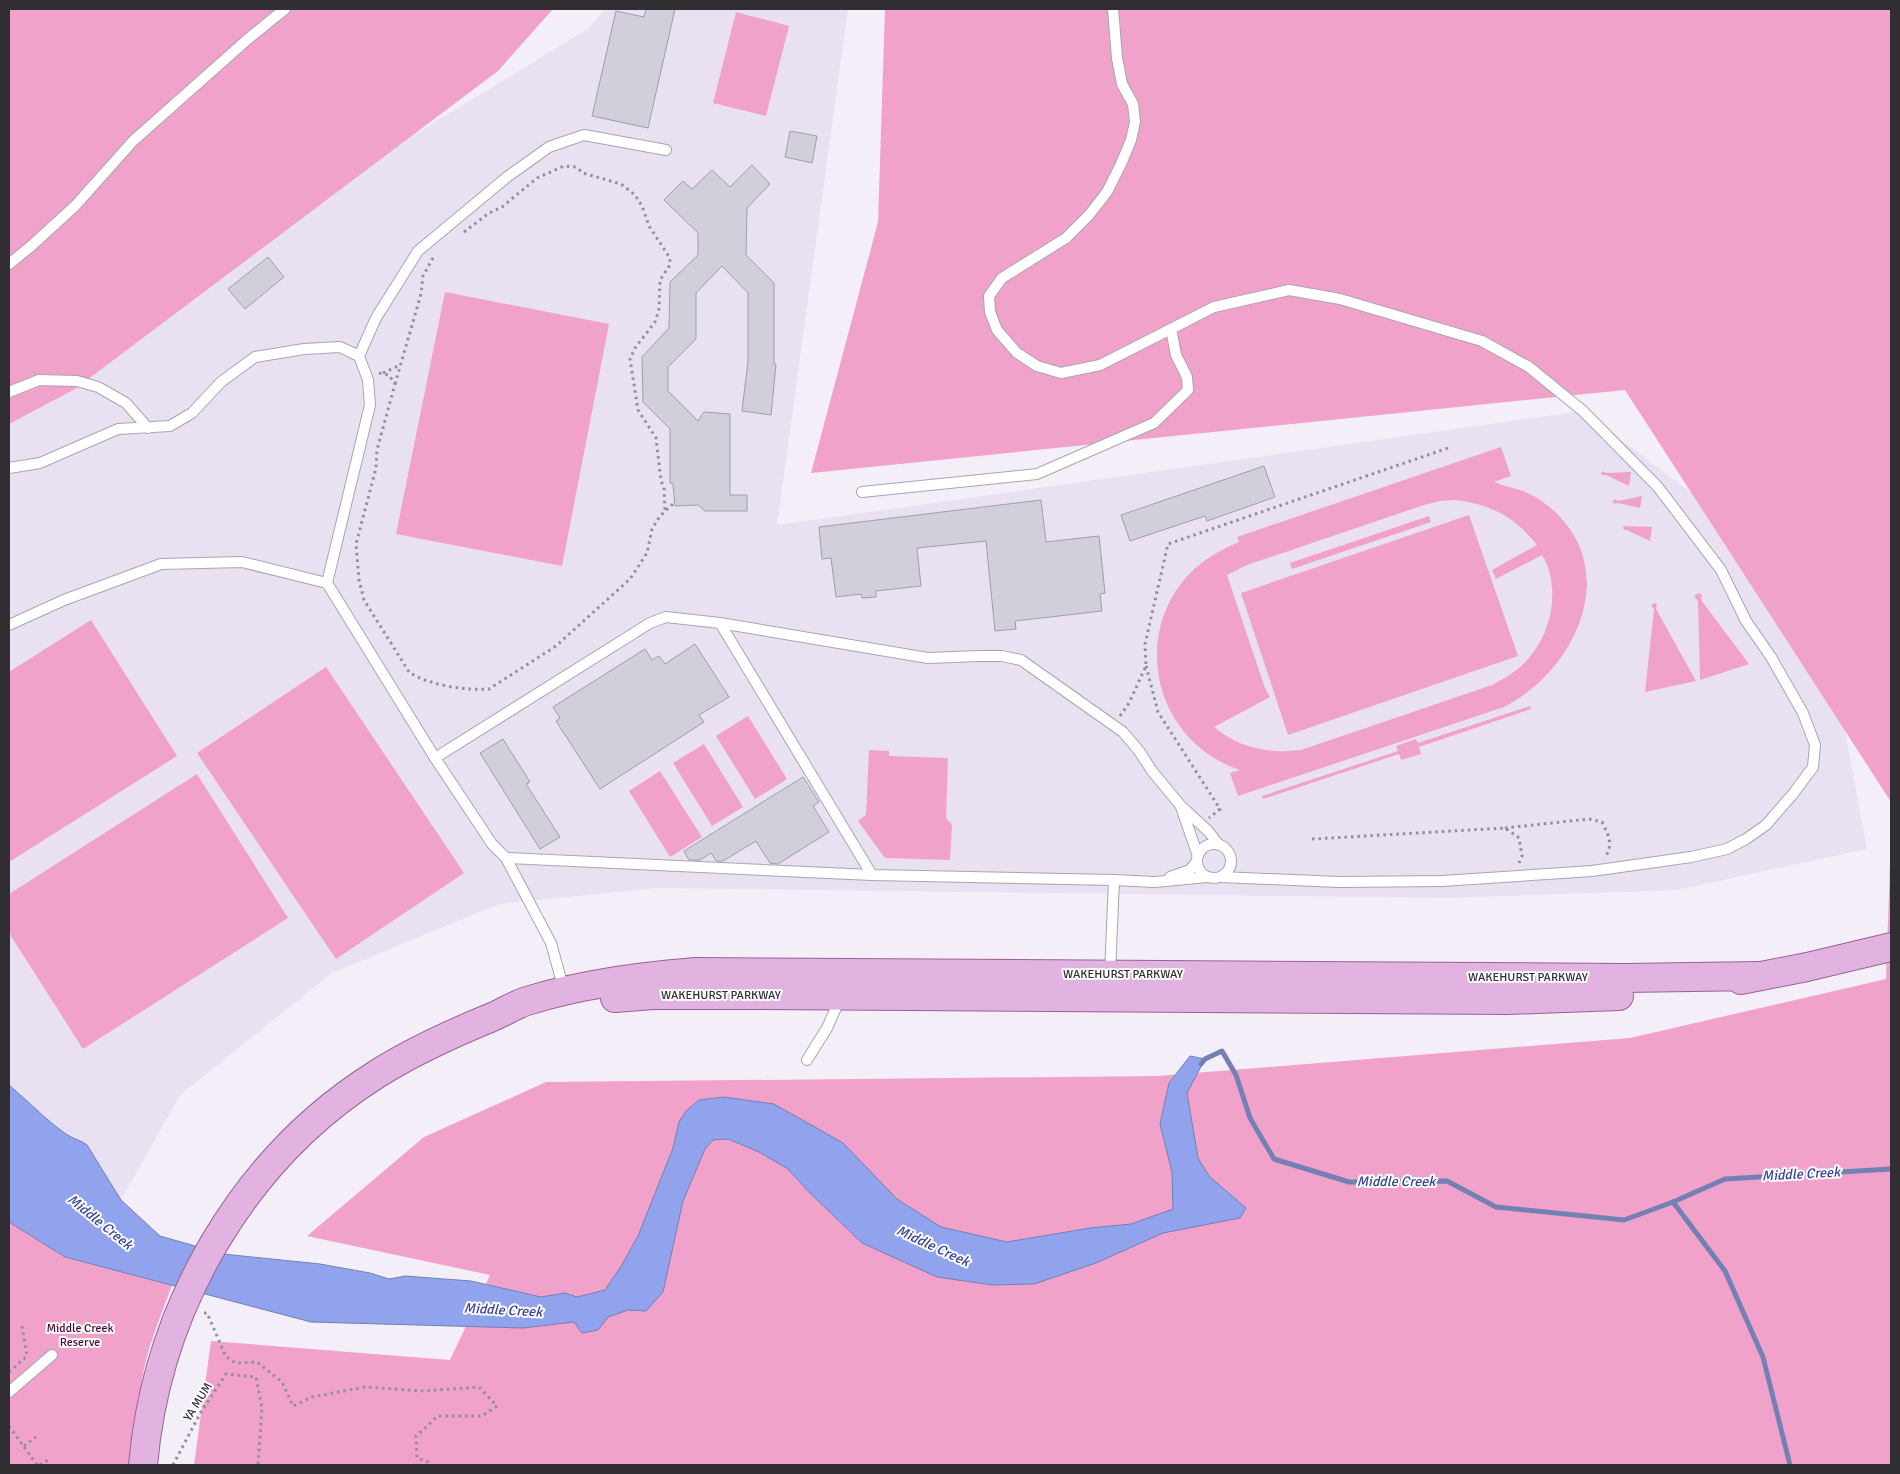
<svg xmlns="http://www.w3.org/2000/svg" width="1900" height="1474" viewBox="0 0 1900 1474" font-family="Signika,sans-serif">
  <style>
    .built { fill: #e9e0f1 }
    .green { fill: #f1a2cb; fill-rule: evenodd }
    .water { fill: #90a3ec; stroke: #7380b4 }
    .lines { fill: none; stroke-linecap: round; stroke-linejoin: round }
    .stream { stroke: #7380b4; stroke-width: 5 }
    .building { fill: #d1cfda; stroke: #9f9ea8 }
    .service-casing { stroke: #aaa5ae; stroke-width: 12 }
    .primary-casing { stroke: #976395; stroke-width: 30 }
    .path { stroke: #928f96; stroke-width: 3; stroke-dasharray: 2.5 4; stroke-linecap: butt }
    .service { stroke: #fff; stroke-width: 10 }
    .primary { stroke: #e2b3e0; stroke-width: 28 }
    .labels { text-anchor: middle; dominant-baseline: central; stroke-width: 4; stroke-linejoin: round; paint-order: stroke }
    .street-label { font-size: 12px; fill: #302e32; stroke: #fefdff }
    .park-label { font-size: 12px; fill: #4f0735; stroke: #fefdff }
    .water-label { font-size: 14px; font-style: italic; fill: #364398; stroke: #fefdff }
  </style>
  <rect width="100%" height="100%" fill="#f3eef8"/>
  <path class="built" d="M 605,9 L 848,9 L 777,525 L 1583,411 L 1706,504 L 1835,677 L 1867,849 L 1677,890 L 1449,898 L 657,888 L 499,904 L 332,973 L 180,1095 L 121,1200 L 87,1145 L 83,1142 L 75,1141 L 64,1133 L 9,1085 L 9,364 L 75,342 L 589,28 Z"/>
  <g class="green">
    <path d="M 9,9 L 553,9 L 498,71 L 75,389 L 9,424 Z"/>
    <path d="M 885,9 L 1891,9 L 1891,802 L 1625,390 L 811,473 L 878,222 Z"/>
    <path d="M 736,12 L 789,26 L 766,116 L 713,103 Z"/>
    <path d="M 445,292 L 609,324 L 562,566 L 396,534 Z"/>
    <path d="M 1501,447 L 1511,476 L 1494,482 C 1512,489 1526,489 1543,502 C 1625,562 1580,668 1504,707 L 1238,796 L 1230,773 L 1240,770 C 1160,744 1131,646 1183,581 C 1198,562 1218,551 1239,542 L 1237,537 ZM 1456,500 C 1491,504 1516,518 1537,545 L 1492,570 L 1496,579 L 1542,555 C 1560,584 1553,628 1532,654 C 1522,668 1507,677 1492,685 L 1301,750 C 1267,754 1240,748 1214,727 L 1270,697 L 1265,688 L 1227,575 L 1247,565 L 1424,505 L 1440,501 Z"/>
    <path d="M 1603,471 L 1606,473 L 1631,472 L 1629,486 L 1606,475 L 1602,475 L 1601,474 Z"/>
    <path d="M 1642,496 L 1640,508 L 1618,503 L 1614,504 L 1612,502 L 1615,499 L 1618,501 Z"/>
    <path d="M 1469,515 L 1518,656 L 1288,735 L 1241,593 Z"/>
    <path d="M 1429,516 L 1431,522 L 1292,569 L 1290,563 Z"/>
    <path d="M 1623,526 L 1652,527 L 1650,541 L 1627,530 L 1624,530 Z"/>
    <path d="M 1699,593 L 1702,595 L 1701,600 L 1749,664 L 1700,680 L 1698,601 L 1694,596 Z"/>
    <path d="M 1654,603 L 1657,604 L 1656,609 L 1696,681 L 1645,692 L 1654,609 L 1651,606 Z"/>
    <path d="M 91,620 L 177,756 L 9,862 L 9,672 Z"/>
    <path d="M 326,667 L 464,873 L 336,959 L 197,753 Z"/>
    <path d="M 1530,706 L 1531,709 L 1419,747 L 1421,754 L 1401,760 L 1399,754 L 1263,799 L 1262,796 L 1398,751 L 1396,746 L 1416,739 L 1418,743 Z"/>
    <path d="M 748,716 L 787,779 L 755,799 L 716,736 Z"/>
    <path d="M 704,744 L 743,807 L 712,826 L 673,763 Z"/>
    <path d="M 869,750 L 889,751 L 889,756 L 948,758 L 946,818 L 952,825 L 950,860 L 885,858 L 858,821 L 866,815 Z"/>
    <path d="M 660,771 L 702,837 L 670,857 L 629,791 Z"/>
    <path d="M 197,774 L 288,918 L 83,1049 L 9,933 L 9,894 Z"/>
    <path d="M 1891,834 L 1891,1465 L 194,1465 L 211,1341 L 450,1360 L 490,1275 L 307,1236 L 424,1137 L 546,1082 L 1157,1076 L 1630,1038 L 1886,979 Z"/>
    <path d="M 9,1222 L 65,1257 L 172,1285 C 162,1313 150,1340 144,1369 C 137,1401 136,1433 134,1465 L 9,1465 Z"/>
  </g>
  <path class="water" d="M 1190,1056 L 1205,1059 L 1187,1093 L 1198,1158 L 1209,1176 L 1246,1208 L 1240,1218 L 1163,1233 L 1096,1263 L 1034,1284 L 992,1285 L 937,1277 L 862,1243 L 809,1192 L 788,1169 L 759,1152 L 728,1139 L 713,1140 L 705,1149 L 683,1201 L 663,1292 L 646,1311 L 628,1310 L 608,1317 L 598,1330 L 582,1333 L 574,1322 L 523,1328 L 311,1322 L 65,1257 L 9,1222 L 9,1085 C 28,1101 46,1120 66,1134 C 73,1139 81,1140 87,1145 L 121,1200 L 160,1236 L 223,1254 L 320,1264 L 370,1273 L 389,1279 L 405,1276 L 471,1281 L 541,1297 L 565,1293 L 577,1297 L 605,1290 L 620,1268 L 638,1236 L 673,1148 L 679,1122 L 686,1111 L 699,1100 L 724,1097 L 774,1104 L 843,1143 L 897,1199 L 941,1227 L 1007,1242 L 1090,1228 L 1131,1224 L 1173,1209 L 1172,1172 L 1160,1124 L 1169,1083 Z"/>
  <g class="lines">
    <g class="stream">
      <path d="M 1201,1064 L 1205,1059 L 1222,1051 L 1236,1075 L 1250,1118 L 1274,1159 L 1349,1182 L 1447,1181 L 1496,1207 L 1624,1220 L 1673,1202 L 1725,1179 L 1891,1169"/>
      <path d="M 1673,1202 L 1725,1271 L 1763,1357 L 1790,1465"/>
    </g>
  </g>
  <g class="building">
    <path d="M 646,9 L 675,9 L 648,128 L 592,116 L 616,11 L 644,17 Z"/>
    <path d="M 790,131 L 817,136 L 812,163 L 785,157 Z"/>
    <path d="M 752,165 L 770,184 L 747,208 L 746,255 L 774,283 L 774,364 L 776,364 L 771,415 L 742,411 L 748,361 L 748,293 L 722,266 L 696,293 L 696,339 L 668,367 L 668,391 L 698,421 L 704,412 L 730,414 L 730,495 L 747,495 L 747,511 L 705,511 L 698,505 L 675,506 L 673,484 L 670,483 L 670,429 L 643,402 L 642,357 L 669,328 L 670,282 L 698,255 L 698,233 L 664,200 L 683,181 L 692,189 L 712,170 L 730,187 Z"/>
    <path d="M 268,257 L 284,277 L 245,309 L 228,289 Z"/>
    <path d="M 1264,466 L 1275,497 L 1207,521 L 1205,516 L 1130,541 L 1121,515 Z"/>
    <path d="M 1041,500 L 1046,542 L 1099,536 L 1105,593 L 1100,594 L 1102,611 L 1015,621 L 1016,629 L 995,631 L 986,541 L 917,548 L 921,586 L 876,591 L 876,597 L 862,598 L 861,594 L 836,597 L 831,558 L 822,559 L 819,527 Z"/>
    <path d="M 695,644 L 729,697 L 699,715 L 704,722 L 600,789 L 556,721 L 560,718 L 553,707 L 645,649 L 652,660 L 659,656 L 665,664 Z"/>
    <path d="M 503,739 L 530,782 L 526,784 L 560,837 L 540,849 L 480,753 Z"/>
    <path d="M 803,777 L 819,802 L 813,806 L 829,832 L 778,864 L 770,863 L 756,841 L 723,861 L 716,861 L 711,853 L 700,860 L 689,860 L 684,851 Z"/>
  </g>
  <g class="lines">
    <g class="service-casing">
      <g id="service">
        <path d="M 1113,9 L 1117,58 L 1122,84 L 1133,104 L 1135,122 L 1131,140 L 1121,164 L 1107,192 L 1089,215 L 1066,238 L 1002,278 L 989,296 L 990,312 L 997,330 L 1017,353 L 1037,366 L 1061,373 L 1100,365 L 1214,307 L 1289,290 L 1340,299 L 1482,341 L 1529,367 L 1583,411 L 1658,487 L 1721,570 L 1746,621 L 1771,657 L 1803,713 L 1815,745 L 1813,767 L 1793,794 L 1766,825 L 1746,839 L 1727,849 L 1691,857 L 1592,871 L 1442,881 L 1339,882 L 1221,877"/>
        <path d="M 9,264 L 30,247 L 75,206 L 133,141 L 249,38 L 285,9"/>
        <path d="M 9,392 L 39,380 L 77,381 L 98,387 L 126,403 L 148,428"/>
        <path d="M 9,468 L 40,463 L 118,429 L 170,426 L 192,413 L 221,382 L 255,357 L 304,349 L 340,347 L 359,356"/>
        <path d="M 862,492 L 1037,474 L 1154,423 L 1188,390 L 1187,377 L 1176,355 L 1171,329"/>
        <path d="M 327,583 L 370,405 L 368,380 L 359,356 L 376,318 L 418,251 L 507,177 L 549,147 L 584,135 L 666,150"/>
        <path d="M 720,623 L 872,875"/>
        <path d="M 9,625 L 64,600 L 161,564 L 242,562 L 327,583 L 435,758 L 492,844 L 506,858 L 551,943 L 564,990"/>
        <path d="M 435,758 L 650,623 L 666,617 L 720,623 L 928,658 L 979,656 L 1002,656 L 1021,660 L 1123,732 L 1139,751 L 1152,771 L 1181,806 L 1208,831 L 1219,845"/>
        <path d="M 1181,807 L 1198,856"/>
        <circle cx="1214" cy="861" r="17"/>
        <path d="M 506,858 L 872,875 L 1114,880 L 1155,882 L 1207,877"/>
        <path d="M 1170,877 L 1190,870 L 1197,861"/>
        <path d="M 1110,973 L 1114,880"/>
        <path d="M 807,1060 L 827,1028 L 840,999"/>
        <path d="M 9,1392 L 52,1355"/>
      </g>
    </g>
    <g class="primary-casing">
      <g id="primary">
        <path d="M 1741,980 L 1807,967 L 1891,947"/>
        <path d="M 615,998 L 653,995 L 753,995 L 1508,1000 L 1619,996"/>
        <path d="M 143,1465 C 157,1308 242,1159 377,1074 C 413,1051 451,1034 490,1018 C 503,1013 514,1005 527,1001 C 581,984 639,977 695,972 L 1624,978 L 1760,976"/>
      </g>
    </g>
    <g class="path">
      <path d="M 464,232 L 489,213 L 502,207 L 537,178 L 564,166 L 576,167 L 583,173 L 621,184 L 635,195 L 642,206 L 649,226 L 670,258 L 670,265 L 660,280 L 659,309 L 655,322 L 635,348 L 630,359 L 638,410 L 656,438 L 661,481 L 664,487 L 665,511"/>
      <path d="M 379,373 L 389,375 L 395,384 L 377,450 L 376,468 L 356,544 L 359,580 L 364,600 L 409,672 C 428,685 466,691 489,689 L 556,646 L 630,579 L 647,553 L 652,529 L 660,516 L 674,503"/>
      <path d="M 383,373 L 400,365"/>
      <path d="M 395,384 L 421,294 L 423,276 L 434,256"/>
      <path d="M 1146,666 L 1158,712 L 1220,809 L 1209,818"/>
      <path d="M 1120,716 L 1129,703 L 1146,666 L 1145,644 L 1168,544 L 1451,447"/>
      <path d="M 1505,828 L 1589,819 L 1602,822 C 1608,834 1614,845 1605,857"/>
      <path d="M 1312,839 L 1505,828 L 1519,838 L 1522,856 L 1519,863"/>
      <path d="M 204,1313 L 207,1313 L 226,1357 L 236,1363 L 257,1362 L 282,1382 L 293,1406 L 312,1397 L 365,1387 L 423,1391 L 479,1387 L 497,1406 L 482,1416 L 438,1416 L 416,1436 L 417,1458 L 428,1462 L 431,1465"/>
      <path d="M 9,1372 L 27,1356 L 22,1326"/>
      <path d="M 9,1426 L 37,1465"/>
      <path d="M 24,1446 L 36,1437"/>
      <path d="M 40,1465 L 51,1458"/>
      <path d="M 173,1465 L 201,1412 L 226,1374 L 256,1377 L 262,1408 L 258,1465"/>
    </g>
    <use href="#service" class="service"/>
    <use href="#primary" class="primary"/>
  </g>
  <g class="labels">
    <g class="street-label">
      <text x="1123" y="974">WAKEHURST PARKWAY</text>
      <text x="1528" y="977">WAKEHURST PARKWAY</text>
      <text x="721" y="995">WAKEHURST PARKWAY</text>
      <text transform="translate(198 1402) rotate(-58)">YA MUM</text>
    </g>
    <g class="park-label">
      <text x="80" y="1328">Middle Creek<tspan x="80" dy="14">Reserve</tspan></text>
    </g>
    <g class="water-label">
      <text transform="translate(1801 1174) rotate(-3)">Middle Creek</text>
      <text x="1396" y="1181">Middle Creek</text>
      <text transform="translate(100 1222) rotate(39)">Middle Creek</text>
      <text transform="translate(933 1246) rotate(25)">Middle Creek</text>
      <text transform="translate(503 1310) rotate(3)">Middle Creek</text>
    </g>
  </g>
  <rect width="1900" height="1474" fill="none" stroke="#302e32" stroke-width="20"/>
</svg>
